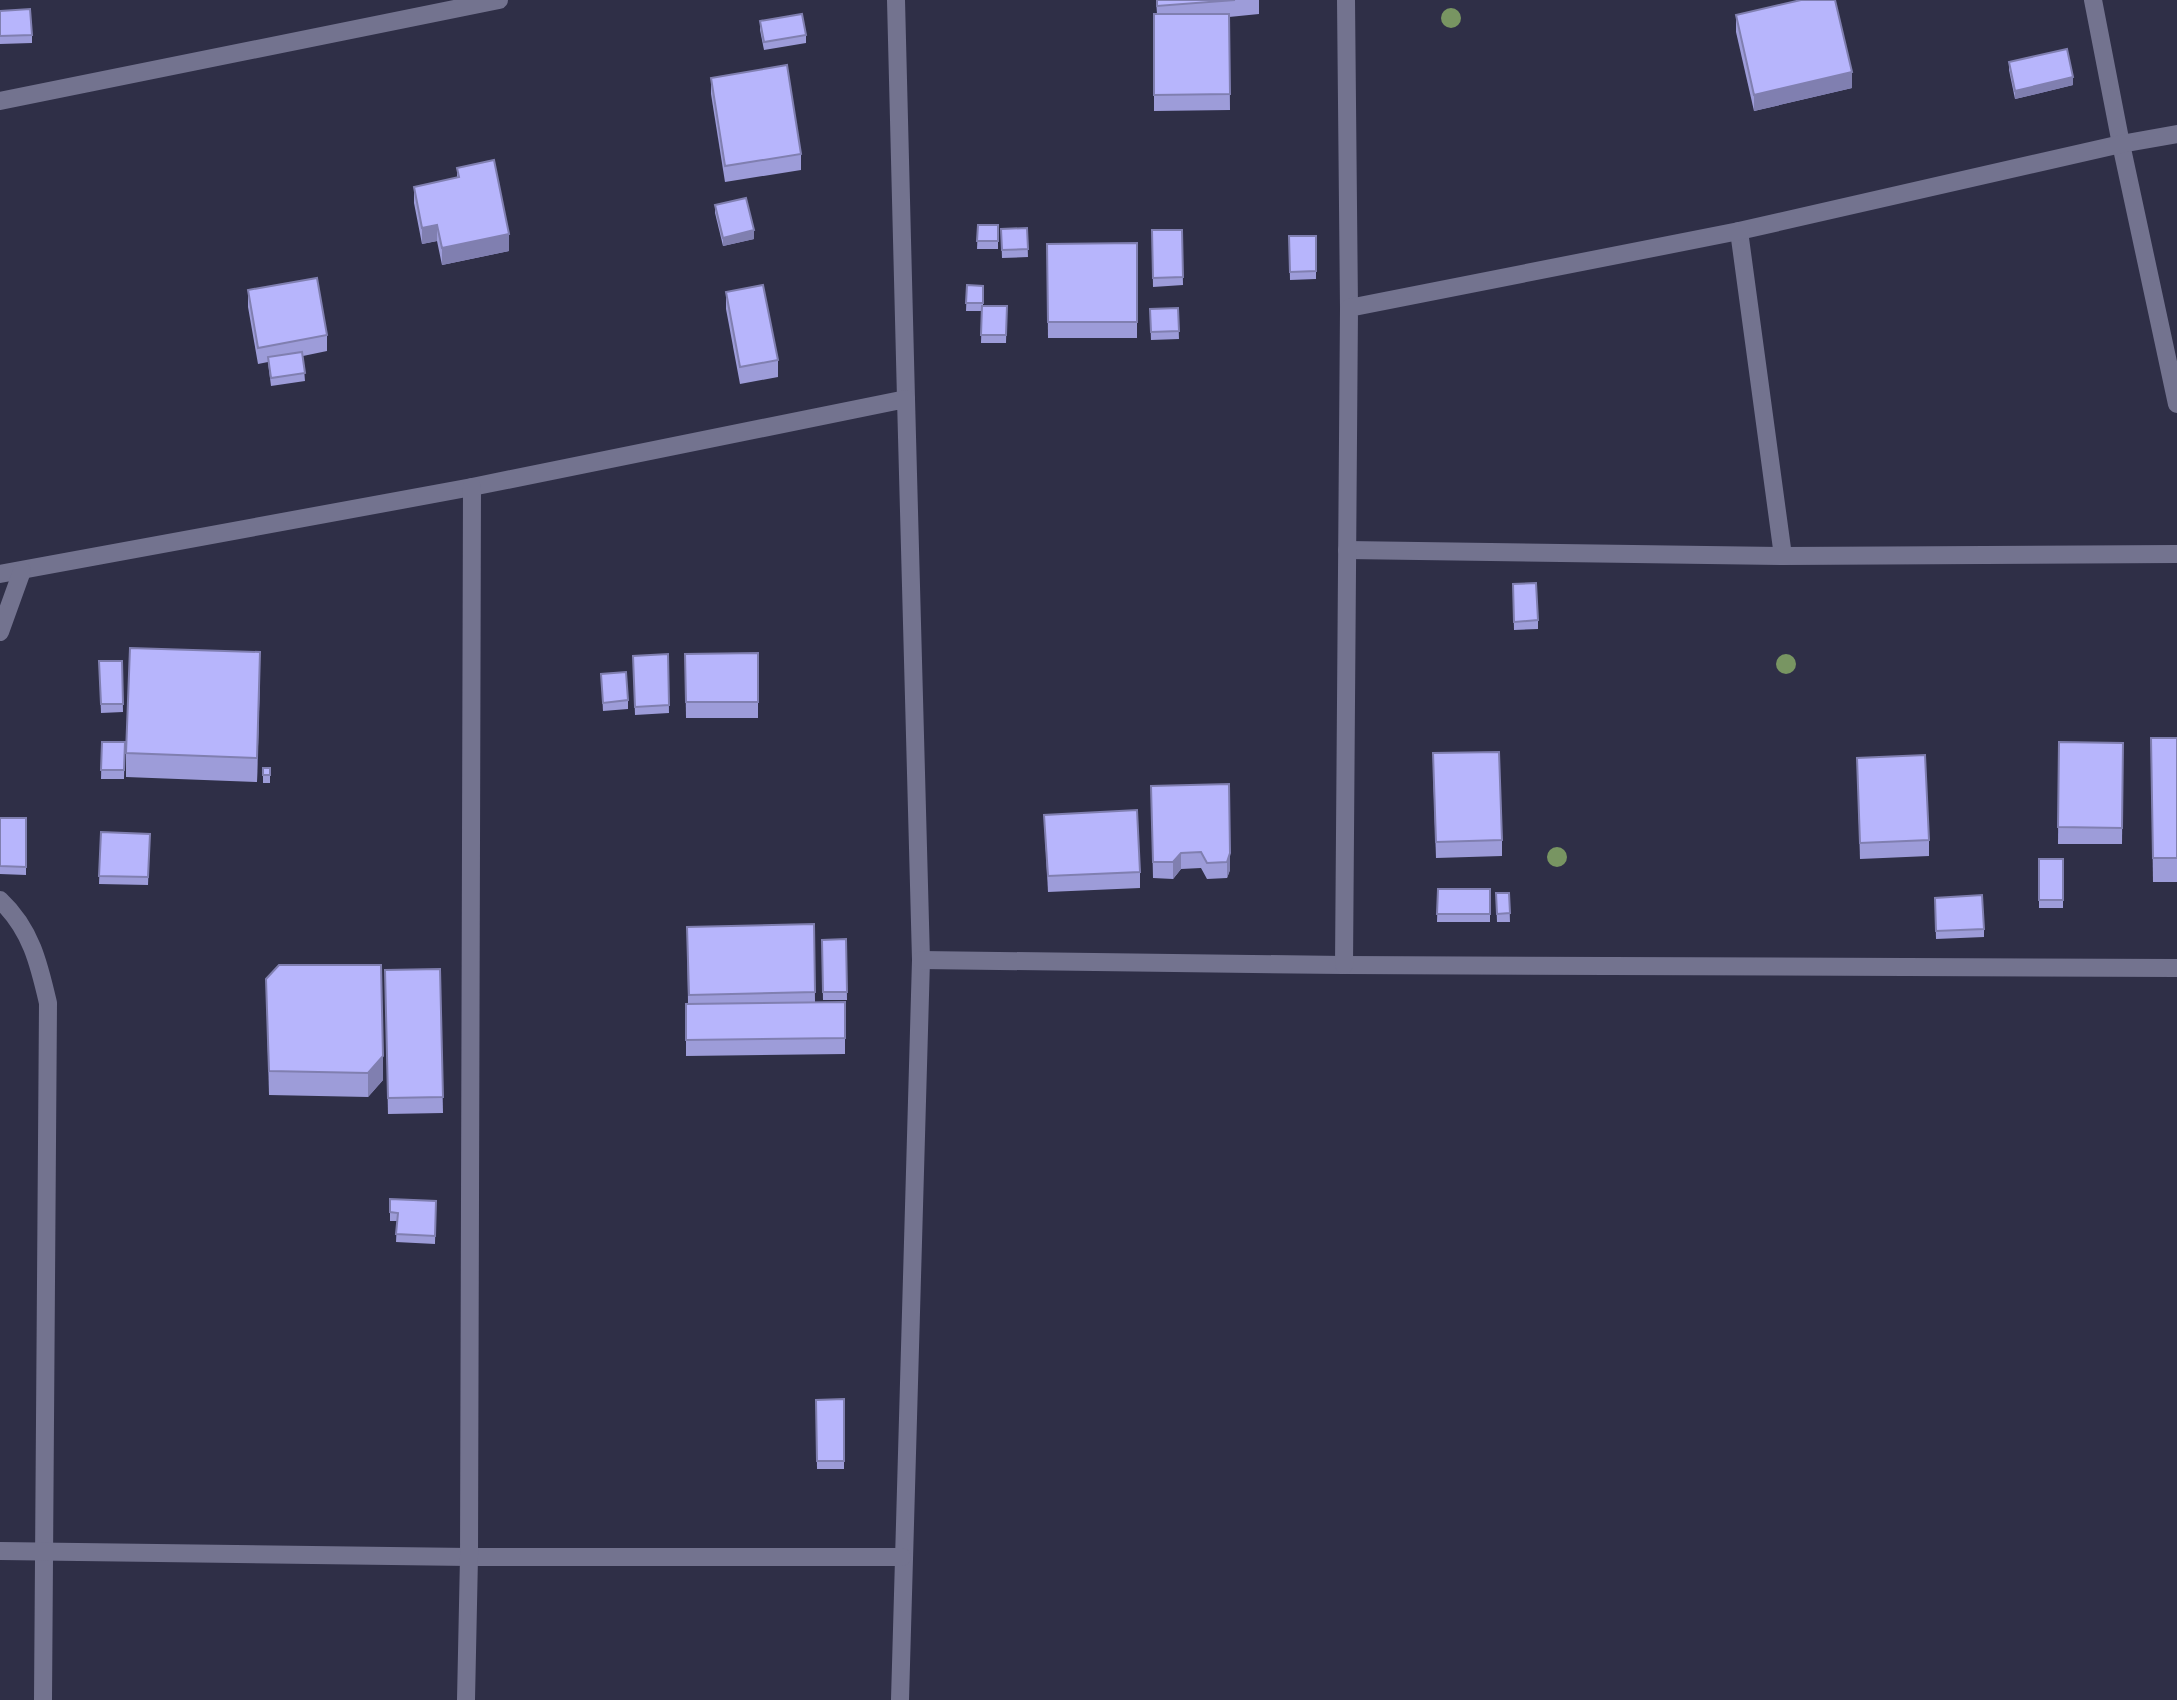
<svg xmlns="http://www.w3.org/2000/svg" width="2177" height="1700" viewBox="0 0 2177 1700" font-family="Commissioner,sans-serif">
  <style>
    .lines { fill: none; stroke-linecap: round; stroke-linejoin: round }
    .minor { stroke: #73738f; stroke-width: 18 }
    .tree { fill: #789562 }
    .wall { fill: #9d9cd9 }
    .shaded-wall { fill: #807fb0 }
    .building { fill: #b7b5fc; stroke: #807fb0; stroke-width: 2 }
  </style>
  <rect width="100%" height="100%" fill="#2f2f47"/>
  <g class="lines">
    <g class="minor">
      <path d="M 896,0 L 906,399"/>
      <path d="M 1346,0 L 1349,308"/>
      <path d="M 2093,0 L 2121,144 L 2177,404"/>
      <path d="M 0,101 L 499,0"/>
      <path d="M 1739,231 L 1783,556"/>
      <path d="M 1347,550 L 1783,556 L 2177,554"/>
      <path d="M 0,574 L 472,487 L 906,399 L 921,960 L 900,1700"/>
      <path d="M 0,632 L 22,571"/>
      <path d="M 0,900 C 31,929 39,964 48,1003 L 43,1700"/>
      <path d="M 921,960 L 1344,965 L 2177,968"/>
      <path d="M 1344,965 L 1349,308 L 1739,231 L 2121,144 L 2177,134"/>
      <path d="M 0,1551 L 469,1557 L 902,1557"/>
      <path d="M 466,1700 L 469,1557 L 472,487"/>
    </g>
  </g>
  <g class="tree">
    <circle cx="1451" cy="18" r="10"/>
    <circle cx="1786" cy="664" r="10"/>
    <circle cx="1557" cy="857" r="10"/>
  </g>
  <g class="wall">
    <path d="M 1156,0 L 1259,0 L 1259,14 L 1229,17 L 1230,110 L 1154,111 L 1154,14 L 1157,14 Z"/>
    <path d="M 0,11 L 32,35 L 32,43 L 0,44 Z"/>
    <path d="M 1736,15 L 1852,88 L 1754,111 L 1736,32 Z"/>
    <path d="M 760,21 L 806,35 L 806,43 L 764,50 L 760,30 Z"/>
    <path d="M 2009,62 L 2073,85 L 2015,99 L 2009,70 Z"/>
    <path d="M 711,78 L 801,154 L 801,170 L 725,182 L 711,94 Z"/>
    <path d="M 457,168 L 509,251 L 442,265 L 437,241 L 422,244 L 414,203 L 414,187 L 457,178 Z"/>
    <path d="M 715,205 L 754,239 L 723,246 L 715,213 Z"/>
    <path d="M 978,225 L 998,225 L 998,249 L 977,249 Z"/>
    <path d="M 1027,228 L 1028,257 L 1002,258 L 1001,229 Z"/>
    <path d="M 1152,230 L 1182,230 L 1183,285 L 1153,287 Z"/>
    <path d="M 1289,236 L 1316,236 L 1316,279 L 1290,280 Z"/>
    <path d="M 1137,243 L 1137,338 L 1048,338 L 1047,244 Z"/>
    <path d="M 967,285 L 983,286 L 983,306 L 1007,306 L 1006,343 L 981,343 L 982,311 L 966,311 Z"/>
    <path d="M 248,290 L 327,335 L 327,351 L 303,356 L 305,381 L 271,386 L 268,362 L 258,364 L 248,307 Z"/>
    <path d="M 726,292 L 778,360 L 778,377 L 740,384 L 726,309 Z"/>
    <path d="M 1178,308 L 1179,339 L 1151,340 L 1150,309 Z"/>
    <path d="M 1513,584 L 1538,620 L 1538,629 L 1514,630 Z"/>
    <path d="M 758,653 L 758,718 L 686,718 L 685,654 Z"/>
    <path d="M 668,654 L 669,713 L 635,715 L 633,656 Z"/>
    <path d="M 99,661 L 122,661 L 123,712 L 101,713 Z"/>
    <path d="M 601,674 L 628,700 L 628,709 L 603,711 Z"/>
    <path d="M 260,676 L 257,782 L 126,777 L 126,753 Z"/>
    <path d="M 2151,738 L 2177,738 L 2177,882 L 2153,882 Z"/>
    <path d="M 102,742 L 125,742 L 124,779 L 101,779 Z"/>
    <path d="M 2059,742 L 2123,743 L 2122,844 L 2058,844 Z"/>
    <path d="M 1857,758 L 1929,840 L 1929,856 L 1860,859 Z"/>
    <rect x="263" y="768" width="7" height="15"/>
    <path d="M 1433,770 L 1502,840 L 1502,856 L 1436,858 Z"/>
    <path d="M 1229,784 L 1230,870 L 1227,878 L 1207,879 L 1201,868 L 1181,869 L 1173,879 L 1153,878 L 1151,786 Z"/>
    <path d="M 1044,815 L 1140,872 L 1140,888 L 1048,892 Z"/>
    <path d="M 0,818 L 26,818 L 26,875 L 0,874 Z"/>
    <path d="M 101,832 L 150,834 L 148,885 L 99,884 Z"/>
    <rect x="2039" y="859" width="24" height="49"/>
    <path d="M 1438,889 L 1490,889 L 1490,922 L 1437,922 Z"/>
    <path d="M 1496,893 L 1509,893 L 1510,922 L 1497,922 Z"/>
    <path d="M 1935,898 L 1984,929 L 1984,937 L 1936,939 Z"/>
    <path d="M 814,924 L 815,1002 L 845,1002 L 845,1054 L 686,1056 L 686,1004 L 688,1004 L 687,927 Z"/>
    <path d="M 846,939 L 847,1000 L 823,1000 L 822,940 Z"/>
    <path d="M 440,969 L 443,1113 L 388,1114 L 385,970 Z"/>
    <path d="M 266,979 L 383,1080 L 368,1097 L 269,1095 Z"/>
    <path d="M 390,1199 L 436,1201 L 435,1244 L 396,1242 L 397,1221 L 390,1221 Z"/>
    <path d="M 844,1399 L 844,1469 L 817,1469 L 816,1400 Z"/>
  </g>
  <g class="shaded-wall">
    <path d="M 1852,72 L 1852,88 L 1754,111 L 1754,95 Z"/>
    <path d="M 2073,77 L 2073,85 L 2015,99 L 2015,91 Z"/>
    <path d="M 437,225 L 437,241 L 422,244 L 422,228 Z"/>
    <path d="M 754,230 L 754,239 L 723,246 L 723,238 Z"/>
    <path d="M 509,234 L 509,251 L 442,265 L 442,248 Z"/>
    <path d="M 260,652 L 260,676 L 257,782 L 257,758 Z"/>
    <path d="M 1181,853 L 1181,869 L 1173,879 L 1173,862 Z"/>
    <path d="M 1230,853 L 1230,870 L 1227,878 L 1227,862 Z"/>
    <path d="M 383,1056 L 383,1080 L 368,1097 L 368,1073 Z"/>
  </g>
  <g class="building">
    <path d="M 1157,0 L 1235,0 L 1157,6 Z"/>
    <path d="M 1801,0 L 1835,0 L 1852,72 L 1754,95 L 1736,15 Z"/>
    <path d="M 30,9 L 32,35 L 0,36 L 0,11 Z"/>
    <path d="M 802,14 L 806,35 L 764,42 L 760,21 Z"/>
    <path d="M 1154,14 L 1229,14 L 1230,94 L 1154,95 Z"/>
    <path d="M 2067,49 L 2073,77 L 2015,91 L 2009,62 Z"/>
    <path d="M 787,65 L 801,154 L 725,166 L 711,78 Z"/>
    <path d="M 494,160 L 509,234 L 442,248 L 437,225 L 422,228 L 414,187 L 459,177 L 457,168 Z"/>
    <path d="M 746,198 L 754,230 L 723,238 L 715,205 Z"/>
    <path d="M 978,225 L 998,225 L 998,241 L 977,241 Z"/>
    <path d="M 1027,228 L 1028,249 L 1002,250 L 1001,229 Z"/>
    <path d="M 1152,230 L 1182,230 L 1183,277 L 1153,278 Z"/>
    <path d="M 1289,236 L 1316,236 L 1316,271 L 1290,272 Z"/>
    <path d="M 1137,243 L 1137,322 L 1048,322 L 1047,244 Z"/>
    <path d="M 317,278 L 327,335 L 258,348 L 248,290 Z"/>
    <path d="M 763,285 L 778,360 L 740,367 L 726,292 Z"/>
    <path d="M 967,285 L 983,286 L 983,303 L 966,303 Z"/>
    <path d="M 982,306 L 1007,306 L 1006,335 L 981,335 Z"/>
    <path d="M 1178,308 L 1179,331 L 1151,332 L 1150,309 Z"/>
    <path d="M 302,352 L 305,373 L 271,378 L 268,357 Z"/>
    <path d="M 1536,583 L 1538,620 L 1514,622 L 1513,584 Z"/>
    <path d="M 130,648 L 260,652 L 257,758 L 126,753 Z"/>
    <path d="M 758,653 L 758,702 L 686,702 L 685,654 Z"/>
    <path d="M 668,654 L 669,705 L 635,707 L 633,656 Z"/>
    <path d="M 99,661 L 122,661 L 123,704 L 101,704 Z"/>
    <path d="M 626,672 L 628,700 L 603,703 L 601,674 Z"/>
    <path d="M 2151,738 L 2177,738 L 2177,858 L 2153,858 Z"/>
    <path d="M 102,742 L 125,742 L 124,770 L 101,770 Z"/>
    <path d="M 2059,742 L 2123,743 L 2122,828 L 2058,827 Z"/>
    <path d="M 1499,752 L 1502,840 L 1436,842 L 1433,753 Z"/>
    <path d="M 1925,755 L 1929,840 L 1860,843 L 1857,758 Z"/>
    <rect x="263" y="768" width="7" height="7"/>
    <path d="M 1229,784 L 1230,853 L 1227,862 L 1207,863 L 1201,852 L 1181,853 L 1173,862 L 1153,862 L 1151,786 Z"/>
    <path d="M 1137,810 L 1140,872 L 1048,876 L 1044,815 Z"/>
    <path d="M 0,818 L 26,818 L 26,867 L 0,866 Z"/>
    <path d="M 101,832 L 150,834 L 148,877 L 99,876 Z"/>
    <rect x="2039" y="859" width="24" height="41"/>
    <path d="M 1438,889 L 1490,889 L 1490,914 L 1437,914 Z"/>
    <path d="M 1496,893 L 1509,893 L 1510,913 L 1497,914 Z"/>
    <path d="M 1982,895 L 1984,929 L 1936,931 L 1935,898 Z"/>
    <path d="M 814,924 L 815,992 L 689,995 L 687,927 Z"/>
    <path d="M 846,939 L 847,992 L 823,992 L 822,940 Z"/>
    <path d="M 279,965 L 381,965 L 383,1056 L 368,1073 L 269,1071 L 266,979 Z"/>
    <path d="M 440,969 L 443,1097 L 388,1098 L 385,970 Z"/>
    <path d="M 845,1002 L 845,1038 L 686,1040 L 686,1004 Z"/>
    <path d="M 390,1199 L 436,1201 L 435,1236 L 396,1234 L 398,1213 L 390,1212 Z"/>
    <path d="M 844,1399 L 844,1461 L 817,1461 L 816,1400 Z"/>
  </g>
</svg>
